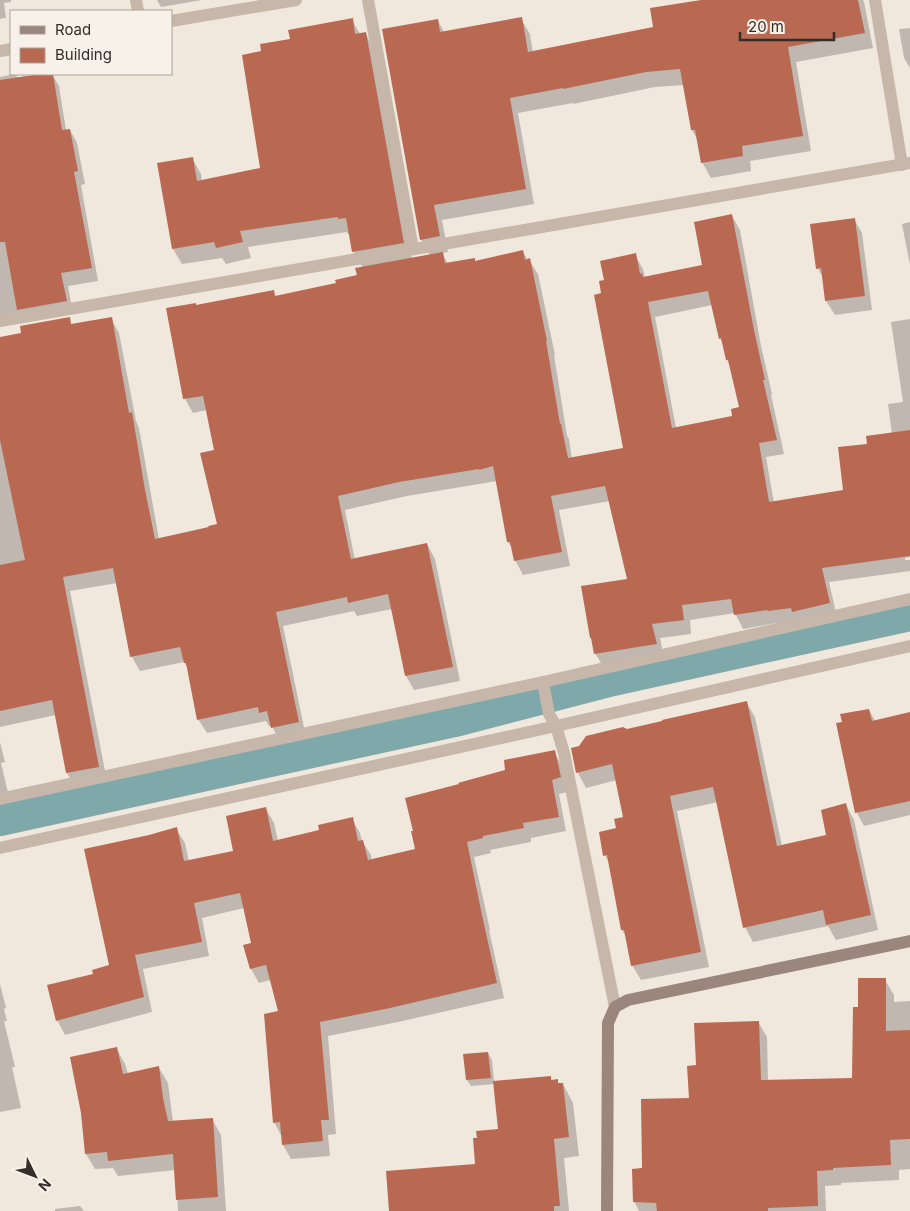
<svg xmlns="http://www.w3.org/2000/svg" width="910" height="1211" viewBox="0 0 910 1211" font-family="Inter,sans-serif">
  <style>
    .shadow { fill: #0003; fill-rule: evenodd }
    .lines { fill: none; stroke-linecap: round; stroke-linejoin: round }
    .canal { stroke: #7fa8aa; stroke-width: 32 }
    .building { fill: #b96951; fill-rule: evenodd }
    .street { stroke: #c6b7aa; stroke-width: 12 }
    .secondary { stroke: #9a867c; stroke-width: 12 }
  </style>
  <rect width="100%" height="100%" fill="#f0e7dd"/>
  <g class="shadow">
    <path d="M 0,0 L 11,0 L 11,2 L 4,3 L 6,18 L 0,19 Z"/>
    <path d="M 157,0 L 202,0 L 161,7 Z"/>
    <path d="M 709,0 L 863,0 L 864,2 L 873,48 L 796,62 L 811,151 L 750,161 L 751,171 L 711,178 L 702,162 L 698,141 L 692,130 L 684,85 L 655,87 L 573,104 L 573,103 L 518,113 L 534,204 L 442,220 L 448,252 L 442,253 L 448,264 L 476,262 L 523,252 L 528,260 L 529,260 L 538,274 L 555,355 L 554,355 L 567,436 L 569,439 L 572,459 L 624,449 L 602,294 L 606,281 L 635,255 L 643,269 L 645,278 L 704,266 L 732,216 L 740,230 L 761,346 L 772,394 L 771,395 L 784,454 L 766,457 L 774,503 L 845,491 L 869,445 L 892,434 L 888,404 L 903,402 L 891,322 L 910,319 L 910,557 L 905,558 L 905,560 L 910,560 L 910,571 L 829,582 L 837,617 L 776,623 L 743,629 L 735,613 L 690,620 L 691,634 L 660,638 L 664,658 L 604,668 L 595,653 L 628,580 L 610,501 L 559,510 L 570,566 L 523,575 L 515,560 L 513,550 L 508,542 L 497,481 L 407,496 L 345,510 L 355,560 L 427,544 L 435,559 L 460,681 L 414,690 L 406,676 L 392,609 L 357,616 L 354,611 L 283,626 L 306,737 L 280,742 L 272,726 L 269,726 L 266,721 L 207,733 L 198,719 L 189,670 L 184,662 L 140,671 L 132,657 L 117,583 L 70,591 L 107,781 L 75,787 L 67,773 L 56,715 L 0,727 L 0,345 L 111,319 L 119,333 L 136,421 L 139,428 L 159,539 L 218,525 L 215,451 L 207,410 L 193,413 L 185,399 L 168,309 L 197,306 L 273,291 L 276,297 L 337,284 L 358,276 L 363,268 L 353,251 L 350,234 L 348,234 L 347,232 L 248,247 L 251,258 L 226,264 L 222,258 L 182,264 L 173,249 L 192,158 L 201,174 L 202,181 L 262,169 L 263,52 L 291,40 L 352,20 L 360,34 L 365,33 L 374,49 L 412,259 L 430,256 L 421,239 L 438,21 L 444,32 L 521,19 L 530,34 L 533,53 L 655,28 ZM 712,305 L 720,338 L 724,346 L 727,360 L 731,366 L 741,408 L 734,417 L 676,428 L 655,317 Z"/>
    <path d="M 910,28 L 910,68 L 904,58 L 899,29 Z"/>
    <path d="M 15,74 L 18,78 L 52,74 L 59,86 L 66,130 L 70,130 L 77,143 L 85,184 L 81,185 L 98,281 L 68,286 L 72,308 L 0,317 L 0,77 Z"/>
    <path d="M 854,219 L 862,233 L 872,310 L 835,315 L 826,301 L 824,279 L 818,269 Z"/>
    <path d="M 910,222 L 910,265 L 902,224 Z"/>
    <path d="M 746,702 L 755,717 L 782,846 L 828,836 L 846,805 L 854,820 L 878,930 L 836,940 L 828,926 L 753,942 L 745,927 L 718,802 L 677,811 L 709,967 L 641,980 L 632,965 L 626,937 L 622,930 L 610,865 L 605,855 L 617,829 L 625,818 L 617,780 L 586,788 L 578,773 L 572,749 L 627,731 Z"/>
    <path d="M 869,710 L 875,721 L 910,713 L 910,815 L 864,826 L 857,813 L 838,724 L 843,723 Z"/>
    <path d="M 0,742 L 5,762 L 1,763 L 9,797 L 0,799 Z"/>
    <path d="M 554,752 L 562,766 L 568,792 L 559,794 L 566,831 L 531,838 L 531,842 L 490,850 L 491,853 L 474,857 L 490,930 L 489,930 L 504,998 L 398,1022 L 328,1036 L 336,1134 L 328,1135 L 330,1156 L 291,1159 L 283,1145 L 282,1137 L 274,1122 L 280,1012 L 271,980 L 259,983 L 251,969 L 252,944 L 244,908 L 202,918 L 209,956 L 143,969 L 152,1012 L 65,1035 L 57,1020 L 94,974 L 110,966 L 176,829 L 185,843 L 189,862 L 235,852 L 266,809 L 274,823 L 278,841 L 321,831 L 352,819 L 360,833 L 362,841 L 371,855 L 372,861 L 416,850 L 507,771 Z"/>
    <path d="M 885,980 L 894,995 L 894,1002 L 910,1001 L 910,1169 L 899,1170 L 899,1180 L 841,1183 L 841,1185 L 825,1186 L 826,1211 L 639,1211 L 634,1201 L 643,1170 L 690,1100 L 697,1066 L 758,1022 L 767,1037 L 768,1081 L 853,1079 L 860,1008 Z"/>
    <path d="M 0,984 L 6,1008 L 4,1009 L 7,1021 L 4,1021 L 15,1067 L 12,1067 L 21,1108 L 0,1112 Z"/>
    <path d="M 116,1048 L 125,1064 L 128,1074 L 159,1068 L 168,1083 L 173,1122 L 212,1119 L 221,1135 L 226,1211 L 178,1211 L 176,1170 L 118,1176 L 113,1168 L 95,1169 L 86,1154 Z"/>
    <path d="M 488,1053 L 492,1060 L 494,1082 L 550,1077 L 552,1081 L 557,1080 L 560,1085 L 563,1084 L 573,1103 L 579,1156 L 564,1158 L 569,1211 L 390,1211 L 477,1166 L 500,1130 L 495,1084 L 471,1086 L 467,1080 Z"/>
    <path d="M 80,1206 L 84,1211 L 55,1211 L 55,1209 Z"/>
  </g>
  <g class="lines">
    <path class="canal" d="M 0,820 L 459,720 L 613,680 L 910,615"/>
  </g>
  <g class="building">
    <path d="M 701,0 L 858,0 L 865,33 L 788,47 L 803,136 L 742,146 L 743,156 L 701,163 L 695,130 L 691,130 L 680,69 L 646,72 L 563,89 L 563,88 L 510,98 L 526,189 L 434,205 L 440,236 L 420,240 L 382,29 L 438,19 L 440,32 L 522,17 L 528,52 L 653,27 L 650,8 Z"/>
    <path d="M 353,18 L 355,34 L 366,32 L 404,243 L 352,252 L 346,218 L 338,219 L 338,217 L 240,231 L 243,242 L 216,248 L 214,242 L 172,249 L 157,163 L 193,157 L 197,181 L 260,168 L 242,55 L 261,51 L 260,44 L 290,39 L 288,30 Z"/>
    <path d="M 40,74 L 53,74 L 62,130 L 70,129 L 78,171 L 74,172 L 92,268 L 61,273 L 67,301 L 17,310 L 5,242 L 0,242 L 0,80 Z"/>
    <path d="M 732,214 L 754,330 L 765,380 L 763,380 L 777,440 L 759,443 L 769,502 L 843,490 L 838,447 L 867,444 L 866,436 L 910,430 L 910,556 L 822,568 L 830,603 L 792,612 L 791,608 L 768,611 L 767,610 L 734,615 L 731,599 L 682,605 L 684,620 L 652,624 L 657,644 L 594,654 L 591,638 L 590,638 L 581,586 L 627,579 L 605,486 L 551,496 L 562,552 L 514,561 L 510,542 L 507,542 L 493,466 L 479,470 L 479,469 L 399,482 L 338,496 L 351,559 L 427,543 L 453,667 L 405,676 L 388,594 L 348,603 L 347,597 L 276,612 L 299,722 L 271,728 L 267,711 L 259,713 L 258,707 L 197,720 L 186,663 L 184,663 L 180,647 L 130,657 L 113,568 L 63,577 L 99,767 L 66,773 L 52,700 L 0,711 L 0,565 L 25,560 L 0,440 L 0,337 L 21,333 L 20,326 L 70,317 L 71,324 L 112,317 L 129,413 L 132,412 L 145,490 L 155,539 L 209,527 L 208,526 L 217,524 L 200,453 L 214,450 L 203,396 L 183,399 L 166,308 L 196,303 L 196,305 L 274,290 L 275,296 L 336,283 L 335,280 L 357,275 L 355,268 L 443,252 L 445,263 L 475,258 L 475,261 L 523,250 L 525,260 L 530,258 L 547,341 L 546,341 L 560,424 L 561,424 L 568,458 L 623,448 L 594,295 L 601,293 L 599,281 L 604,280 L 600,261 L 636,253 L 640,274 L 642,273 L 643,277 L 702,265 L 694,222 ZM 708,291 L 719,339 L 721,338 L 726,360 L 728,360 L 739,407 L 731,409 L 732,416 L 672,428 L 648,302 Z"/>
    <path d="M 855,218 L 865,296 L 825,301 L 821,268 L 816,269 L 810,224 Z"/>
    <path d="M 747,701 L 777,846 L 826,835 L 821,810 L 846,803 L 871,915 L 826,925 L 823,910 L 743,928 L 713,787 L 670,796 L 701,952 L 631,966 L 624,930 L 621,930 L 607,855 L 603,856 L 599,832 L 616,828 L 614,819 L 623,817 L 612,764 L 576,773 L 571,748 L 579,746 L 586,736 L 623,727 L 627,729 L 662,721 L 662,720 Z"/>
    <path d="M 869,709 L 872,721 L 910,712 L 910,801 L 855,813 L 836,723 L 842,722 L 840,714 Z"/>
    <path d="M 555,750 L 561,777 L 552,780 L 559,817 L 523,823 L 524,828 L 483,836 L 483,838 L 467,842 L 482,915 L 497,983 L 390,1008 L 320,1022 L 329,1120 L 321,1120 L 323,1141 L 282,1145 L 280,1122 L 273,1123 L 264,1014 L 278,1011 L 266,965 L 250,969 L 243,945 L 251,943 L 240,893 L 194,903 L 202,942 L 135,955 L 144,997 L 56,1021 L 47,985 L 93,974 L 92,970 L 109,965 L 84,849 L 149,835 L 177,827 L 184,861 L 233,851 L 226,816 L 266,807 L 273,841 L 319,830 L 318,825 L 353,817 L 358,841 L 363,840 L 368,860 L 415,849 L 411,831 L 413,831 L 405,798 L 459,784 L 458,783 L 505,770 L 504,760 Z"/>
    <path d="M 858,978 L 886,978 L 886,1031 L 910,1030 L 910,1139 L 890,1140 L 891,1165 L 833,1168 L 833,1170 L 817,1171 L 818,1206 L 768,1208 L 768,1211 L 657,1211 L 656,1203 L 633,1202 L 632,1169 L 642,1168 L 641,1099 L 689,1098 L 687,1066 L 696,1065 L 694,1023 L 759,1021 L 761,1080 L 852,1078 L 853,1007 L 858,1007 Z"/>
    <path d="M 117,1047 L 123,1074 L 159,1066 L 163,1098 L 168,1121 L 213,1118 L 218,1197 L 176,1200 L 173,1154 L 108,1161 L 107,1152 L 85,1154 L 81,1113 L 70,1057 Z"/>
    <path d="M 488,1052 L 491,1078 L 466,1080 L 463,1054 Z"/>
    <path d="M 551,1076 L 551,1080 L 558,1079 L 558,1083 L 563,1083 L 569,1137 L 554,1139 L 560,1206 L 554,1206 L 554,1211 L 389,1211 L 386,1171 L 475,1164 L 473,1138 L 477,1138 L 476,1131 L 498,1129 L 493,1081 Z"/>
  </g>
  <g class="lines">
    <g class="street">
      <path d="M 136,0 L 138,11"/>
      <path d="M 368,0 L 413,249"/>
      <path d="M 875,0 L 902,165"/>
      <path d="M 171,21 L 296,0"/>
      <path d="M 0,51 L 11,49"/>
      <path d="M 0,321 L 910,163"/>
      <path d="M 543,682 L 549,714 L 556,726 L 564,753 L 615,1007"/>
      <path d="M 0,799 L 543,682 L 910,599"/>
      <path d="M 0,848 L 556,726 L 910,646"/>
    </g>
    <path class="secondary" d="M 607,1211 L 608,1023 L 615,1007 L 628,1000 L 910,941"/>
  </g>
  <rect x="10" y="10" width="162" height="65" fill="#f8f1e9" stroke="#aaa39c"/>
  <rect x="20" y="26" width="25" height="8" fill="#9a867c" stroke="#aaa39c"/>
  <text x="55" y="35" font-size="15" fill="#352d29">Road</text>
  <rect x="20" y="48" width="25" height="15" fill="#b96951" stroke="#aaa39c"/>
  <text x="55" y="60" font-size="15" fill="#352d29">Building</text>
  <g transform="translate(35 1176) rotate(132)" stroke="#f8f1e9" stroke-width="4" paint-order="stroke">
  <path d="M0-4L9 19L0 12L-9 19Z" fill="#352d29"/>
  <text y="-8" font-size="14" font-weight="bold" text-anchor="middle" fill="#352d29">N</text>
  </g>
  <path d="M740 32v8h94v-8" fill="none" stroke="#352d29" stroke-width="2.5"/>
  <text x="748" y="32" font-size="15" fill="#352d29" stroke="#f8f1e9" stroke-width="4" paint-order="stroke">20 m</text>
</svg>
